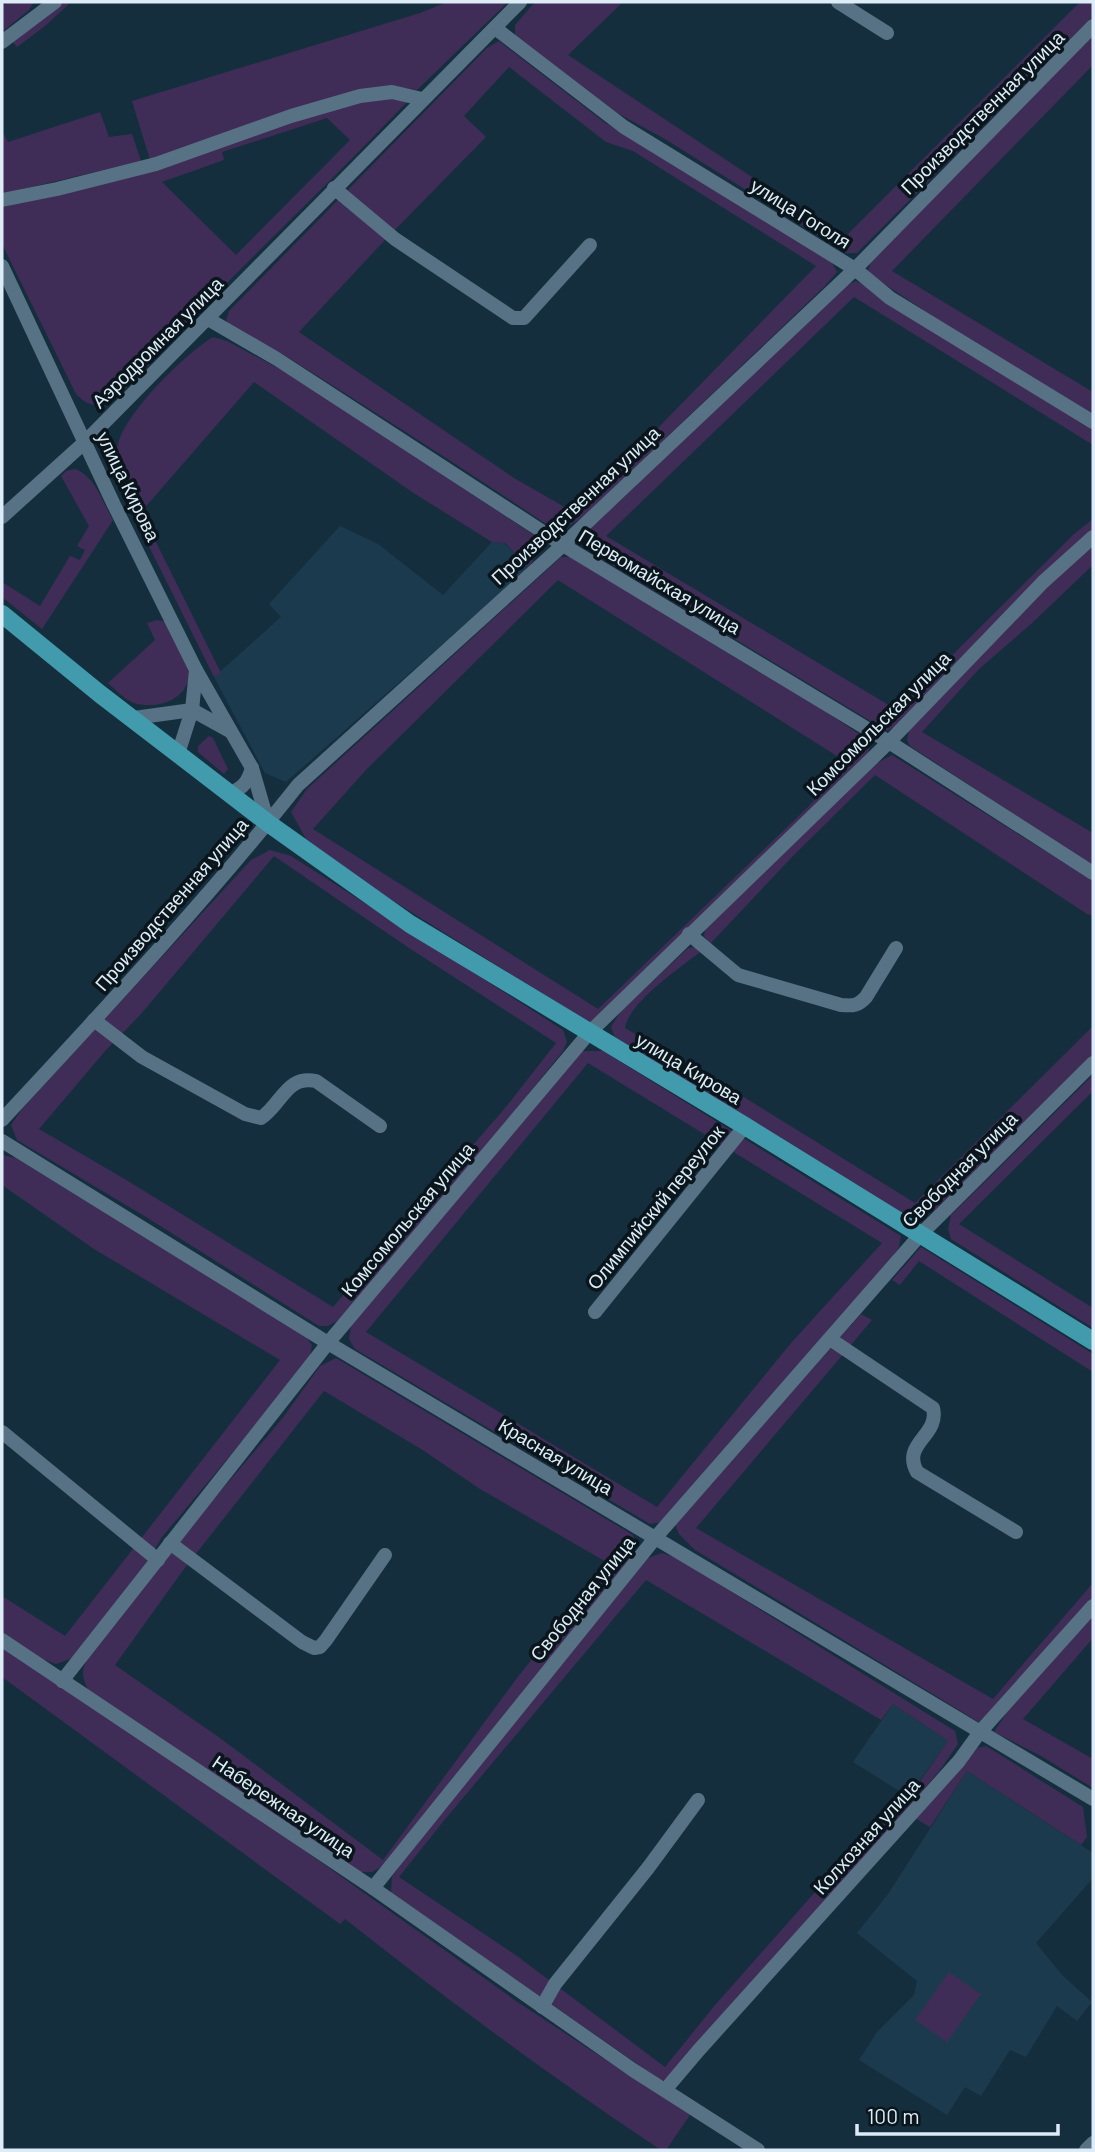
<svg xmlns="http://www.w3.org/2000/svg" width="1095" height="2152" viewBox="0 0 1095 2152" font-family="Barlow,sans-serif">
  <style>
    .built { fill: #1b3a4e }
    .green { fill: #3f2d57; fill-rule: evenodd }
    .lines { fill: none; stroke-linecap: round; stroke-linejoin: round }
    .minor { stroke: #577284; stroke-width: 14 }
    .major { stroke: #419bac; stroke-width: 18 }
    .labels { text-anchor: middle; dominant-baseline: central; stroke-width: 7; stroke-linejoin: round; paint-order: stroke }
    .street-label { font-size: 19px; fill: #ddecf6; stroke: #0a151c }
  </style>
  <rect width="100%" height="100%" fill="#152e3d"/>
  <g class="built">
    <path d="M 340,526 L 378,544 L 443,595 L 492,542 L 504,543 L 529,568 L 286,782 L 265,773 L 214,677 L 281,617 L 269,604 Z"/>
    <path d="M 893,1704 L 948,1741 L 911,1793 L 904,1788 L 901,1792 L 853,1762 Z"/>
    <path d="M 967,1771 L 1093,1853 L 1093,1878 L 1036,1943 L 1063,1976 L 1092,2002 L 1077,2021 L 1057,2006 L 1026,2057 L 1010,2050 L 981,2096 L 965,2087 L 947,2115 L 859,2060 L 877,2032 L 914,1995 L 917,1981 L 857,1933 L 888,1894 Z"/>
  </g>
  <g class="green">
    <path d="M 8,2 L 34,2 L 29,10 L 2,32 L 2,6 Z"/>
    <path d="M 60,2 L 71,2 L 45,26 L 17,47 L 12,41 Z"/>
    <path d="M 447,2 L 508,2 L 417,90 L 401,88 L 150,160 L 132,101 L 420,13 Z"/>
    <path d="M 535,2 L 623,2 L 568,55 L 844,238 L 1080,2 L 1093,2 L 1093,16 L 857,253 L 846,253 L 665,139 L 617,113 L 515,35 L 515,25 Z"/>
    <path d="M 1093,34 L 1093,65 L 892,271 L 1093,392 L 1093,416 L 1019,373 L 872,276 L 868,270 L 873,257 Z"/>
    <path d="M 499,41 L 604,122 L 830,259 L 837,272 L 824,287 L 582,518 L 565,528 L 549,526 C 463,468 376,413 289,358 C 271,346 237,336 226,320 L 229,311 L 487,48 ZM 509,67 L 606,142 L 633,151 L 816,266 L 575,513 L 514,478 L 299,332 L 384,241 L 486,137 L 464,116 Z"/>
    <path d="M 386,96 L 407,102 C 338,174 266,243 196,314 C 176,333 123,400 99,405 C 89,406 82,400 76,394 L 2,244 L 3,206 L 286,121 ZM 327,118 L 350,140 L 236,255 L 162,182 L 224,160 L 222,152 Z"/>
    <path d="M 100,112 L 109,137 L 132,134 L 141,161 L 2,194 L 2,131 L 8,142 Z"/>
    <path d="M 856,281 L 869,287 L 1093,428 L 1093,445 L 854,297 L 606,536 L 897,710 L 1074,534 L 1093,519 L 1093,531 L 953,665 L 896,726 L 887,731 L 586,549 L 580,541 L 585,531 L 622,499 L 845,286 Z"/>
    <path d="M 213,337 L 227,341 L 289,374 L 537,537 L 536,554 L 529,568 L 505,543 L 492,542 L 412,492 L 254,382 L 141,512 L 221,673 L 214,677 L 115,478 C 115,463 115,449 121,435 C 135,404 184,355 213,337 Z"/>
    <path d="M 75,469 C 95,476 103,503 113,520 L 42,629 L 2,597 L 2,582 L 40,606 L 70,556 L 80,560 L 85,550 L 77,546 L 89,526 L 61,476 L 66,471 Z"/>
    <path d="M 1093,543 L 1093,565 L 1031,624 L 978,670 L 922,732 L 1093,833 L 1093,866 L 910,746 L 907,740 L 909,730 L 970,661 Z"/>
    <path d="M 561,557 L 570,557 L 604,576 L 757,671 L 777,679 L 865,738 L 870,747 L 867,757 L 590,1023 L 361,881 L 306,839 L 291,812 L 307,789 ZM 558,580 L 848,763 L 808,807 L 598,1009 L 313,829 L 366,770 Z"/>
    <path d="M 157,620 L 167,622 C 173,634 190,660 189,673 C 189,700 156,710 134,703 C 125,700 115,689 108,683 L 155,640 L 147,623 Z"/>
    <path d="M 209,736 L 213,738 L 228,769 L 224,774 L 198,752 L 198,746 Z"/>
    <path d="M 892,755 L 1093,881 L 1093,916 L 1087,914 L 875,775 L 793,856 L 710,944 L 704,936 L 705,928 L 868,768 Z"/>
    <path d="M 270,850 L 291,856 L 563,1030 L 567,1042 L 563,1051 L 468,1169 L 342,1318 L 328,1326 L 319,1326 L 146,1217 L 17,1140 L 11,1125 L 22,1109 L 251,860 ZM 274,856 L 409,948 L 556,1043 L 505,1108 L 333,1307 L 128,1181 L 39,1129 L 106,1050 L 141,1014 Z"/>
    <path d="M 695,947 L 700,952 C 679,969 629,1002 625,1028 L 742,1096 L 915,1203 L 1093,1026 L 1093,1055 L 935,1210 L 916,1215 L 902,1214 L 615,1037 L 611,1027 L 621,1011 L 688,948 Z"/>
    <path d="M 582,1051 L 603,1051 L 901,1236 L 899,1247 L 886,1267 L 662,1522 L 650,1524 L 355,1349 L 349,1339 L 351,1326 L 370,1300 ZM 588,1063 L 882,1243 L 791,1343 L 657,1507 L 366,1332 Z"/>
    <path d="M 1093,1075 L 1093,1091 L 959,1224 L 1093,1308 L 1093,1328 L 951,1239 L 948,1229 L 951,1215 Z"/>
    <path d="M 2,1155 L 16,1158 L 306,1337 L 312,1345 L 310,1357 L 294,1379 L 162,1537 L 138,1577 L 73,1658 L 56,1664 L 33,1656 L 2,1634 L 2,1596 L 65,1636 L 280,1360 L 94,1249 L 2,1185 Z"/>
    <path d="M 921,1247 L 1093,1354 L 1093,1372 L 919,1261 L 900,1285 L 892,1280 Z"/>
    <path d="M 861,1314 L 872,1320 L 696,1528 L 993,1699 L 1093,1583 L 1093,1600 L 982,1724 L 695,1550 L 679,1534 L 675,1525 Z"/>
    <path d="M 336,1358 L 633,1535 L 635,1544 L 630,1559 L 386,1864 L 372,1872 L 356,1872 L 88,1690 C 81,1675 81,1669 90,1655 L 191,1526 L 282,1419 L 320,1366 ZM 324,1391 L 421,1449 L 480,1489 L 608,1563 L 517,1678 L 383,1860 L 220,1738 L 115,1665 L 184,1569 Z"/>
    <path d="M 662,1553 L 677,1558 L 955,1731 L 958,1744 L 940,1770 L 897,1821 L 670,2076 L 662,2081 L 391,1893 L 392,1877 L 411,1851 L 648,1558 ZM 646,1580 L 881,1720 L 893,1704 L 948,1741 L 912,1793 L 904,1788 L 885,1813 L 715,2005 L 665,2067 L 517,1956 L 399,1877 L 442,1823 Z"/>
    <path d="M 1093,1613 L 1093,1638 L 1023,1719 L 1093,1759 L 1093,1788 L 1041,1756 L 994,1732 L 1010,1707 Z"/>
    <path d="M 2,1646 L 260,1819 L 519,2003 L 690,2115 L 666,2150 L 661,2150 C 552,2078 448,2000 345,1919 L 340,1924 L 2,1677 Z"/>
    <path d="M 986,1746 L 1083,1807 L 1087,1837 L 1081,1845 L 967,1771 L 930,1827 L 915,1818 L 977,1748 Z"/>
    <path d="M 949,1972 L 981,1994 L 947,2042 L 915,2020 Z"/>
  </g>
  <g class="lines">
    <g class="minor">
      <path d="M 838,2 L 887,33"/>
      <path d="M 495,28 L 624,127 L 855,269 L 890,298 L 1093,422"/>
      <path d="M 2,42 L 55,2"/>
      <path d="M 334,188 L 395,239 L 513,318 L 524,318 L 590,245"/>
      <path d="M 2,200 L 57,189 L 156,164 L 291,116 L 360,96 L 392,92 L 422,99"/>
      <path d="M 2,266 L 114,505 L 196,670 L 252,768 L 268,823"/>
      <path d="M 208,319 L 277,359 L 563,545 L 889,742 L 1093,873"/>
      <path d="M 2,517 L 85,442 L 520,2"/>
      <path d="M 134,718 L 192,710 L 230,731"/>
      <path d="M 178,754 L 192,710 L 196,670"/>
      <path d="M 230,793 C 244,788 248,781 252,768"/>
      <path d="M 689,934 L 738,975 L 841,1005 C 853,1006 858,1006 866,997 L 896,948"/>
      <path d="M 94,1020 L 142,1057 L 245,1114 L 261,1118 C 282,1104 286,1075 316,1081 L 380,1126"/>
      <path d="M 2,1120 C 103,1011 206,901 298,785 L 563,545 L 855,269 L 1093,26"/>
      <path d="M 2,1141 L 328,1343 L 1093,1799"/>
      <path d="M 595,1312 L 745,1126"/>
      <path d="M 830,1339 L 933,1408 C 940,1436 901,1443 917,1472 L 1016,1532"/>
      <path d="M 2,1432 L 158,1560"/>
      <path d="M 170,1543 L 302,1642 L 314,1648 L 320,1647 L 326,1640 L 385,1555"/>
      <path d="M 2,1640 L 373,1888 L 633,2070 L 758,2150"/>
      <path d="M 62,1681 L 328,1343 L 589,1033 L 889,742 L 1043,582 L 1093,537"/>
      <path d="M 373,1888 L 656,1537 L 921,1234 L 1093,1063"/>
      <path d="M 542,2007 L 555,1984 L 648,1868 L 698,1800"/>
      <path d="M 665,2090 L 698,2051 L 959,1761 L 980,1732 L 1093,1606"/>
      <path d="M 1086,2150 L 1093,2143"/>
    </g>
    <path class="major" d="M 2,614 L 100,694 L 268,823 L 410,924 L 745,1126 L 1093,1341"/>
  </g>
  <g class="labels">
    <g class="street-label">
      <text transform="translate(982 112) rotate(-45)">Производственная улица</text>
      <text transform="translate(801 213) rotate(32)">улица Гоголя</text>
      <text transform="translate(157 342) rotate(-45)">Аэродромная улица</text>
      <text transform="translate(129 486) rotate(64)">улица Кирова</text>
      <text transform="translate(575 505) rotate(-43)">Производственная улица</text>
      <text transform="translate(660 581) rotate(31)">Первомайская улица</text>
      <text transform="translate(878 723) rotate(-45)">Комсомольская улица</text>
      <text transform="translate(171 904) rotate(-49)">Производственная улица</text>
      <text transform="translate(689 1068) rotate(31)">улица Кирова</text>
      <text transform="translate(959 1169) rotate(-45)">Свободная улица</text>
      <text transform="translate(655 1207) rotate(-51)">Олимпийский переулок</text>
      <text transform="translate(407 1219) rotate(-50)">Комсомольская улица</text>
      <text transform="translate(556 1456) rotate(31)">Красная улица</text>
      <text transform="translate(582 1598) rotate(-51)">Свободная улица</text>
      <text transform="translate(284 1806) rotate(34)">Набережная улица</text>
      <text transform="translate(866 1836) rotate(-48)">Колхозная улица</text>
    </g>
  </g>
  <rect width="1095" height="2152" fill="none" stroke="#ddecf6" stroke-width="7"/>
  <path d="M857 2124v10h201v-10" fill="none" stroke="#ddecf6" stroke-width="3.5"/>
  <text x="867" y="2124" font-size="21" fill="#ddecf6" stroke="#0a151c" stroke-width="5" paint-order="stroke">100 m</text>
</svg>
